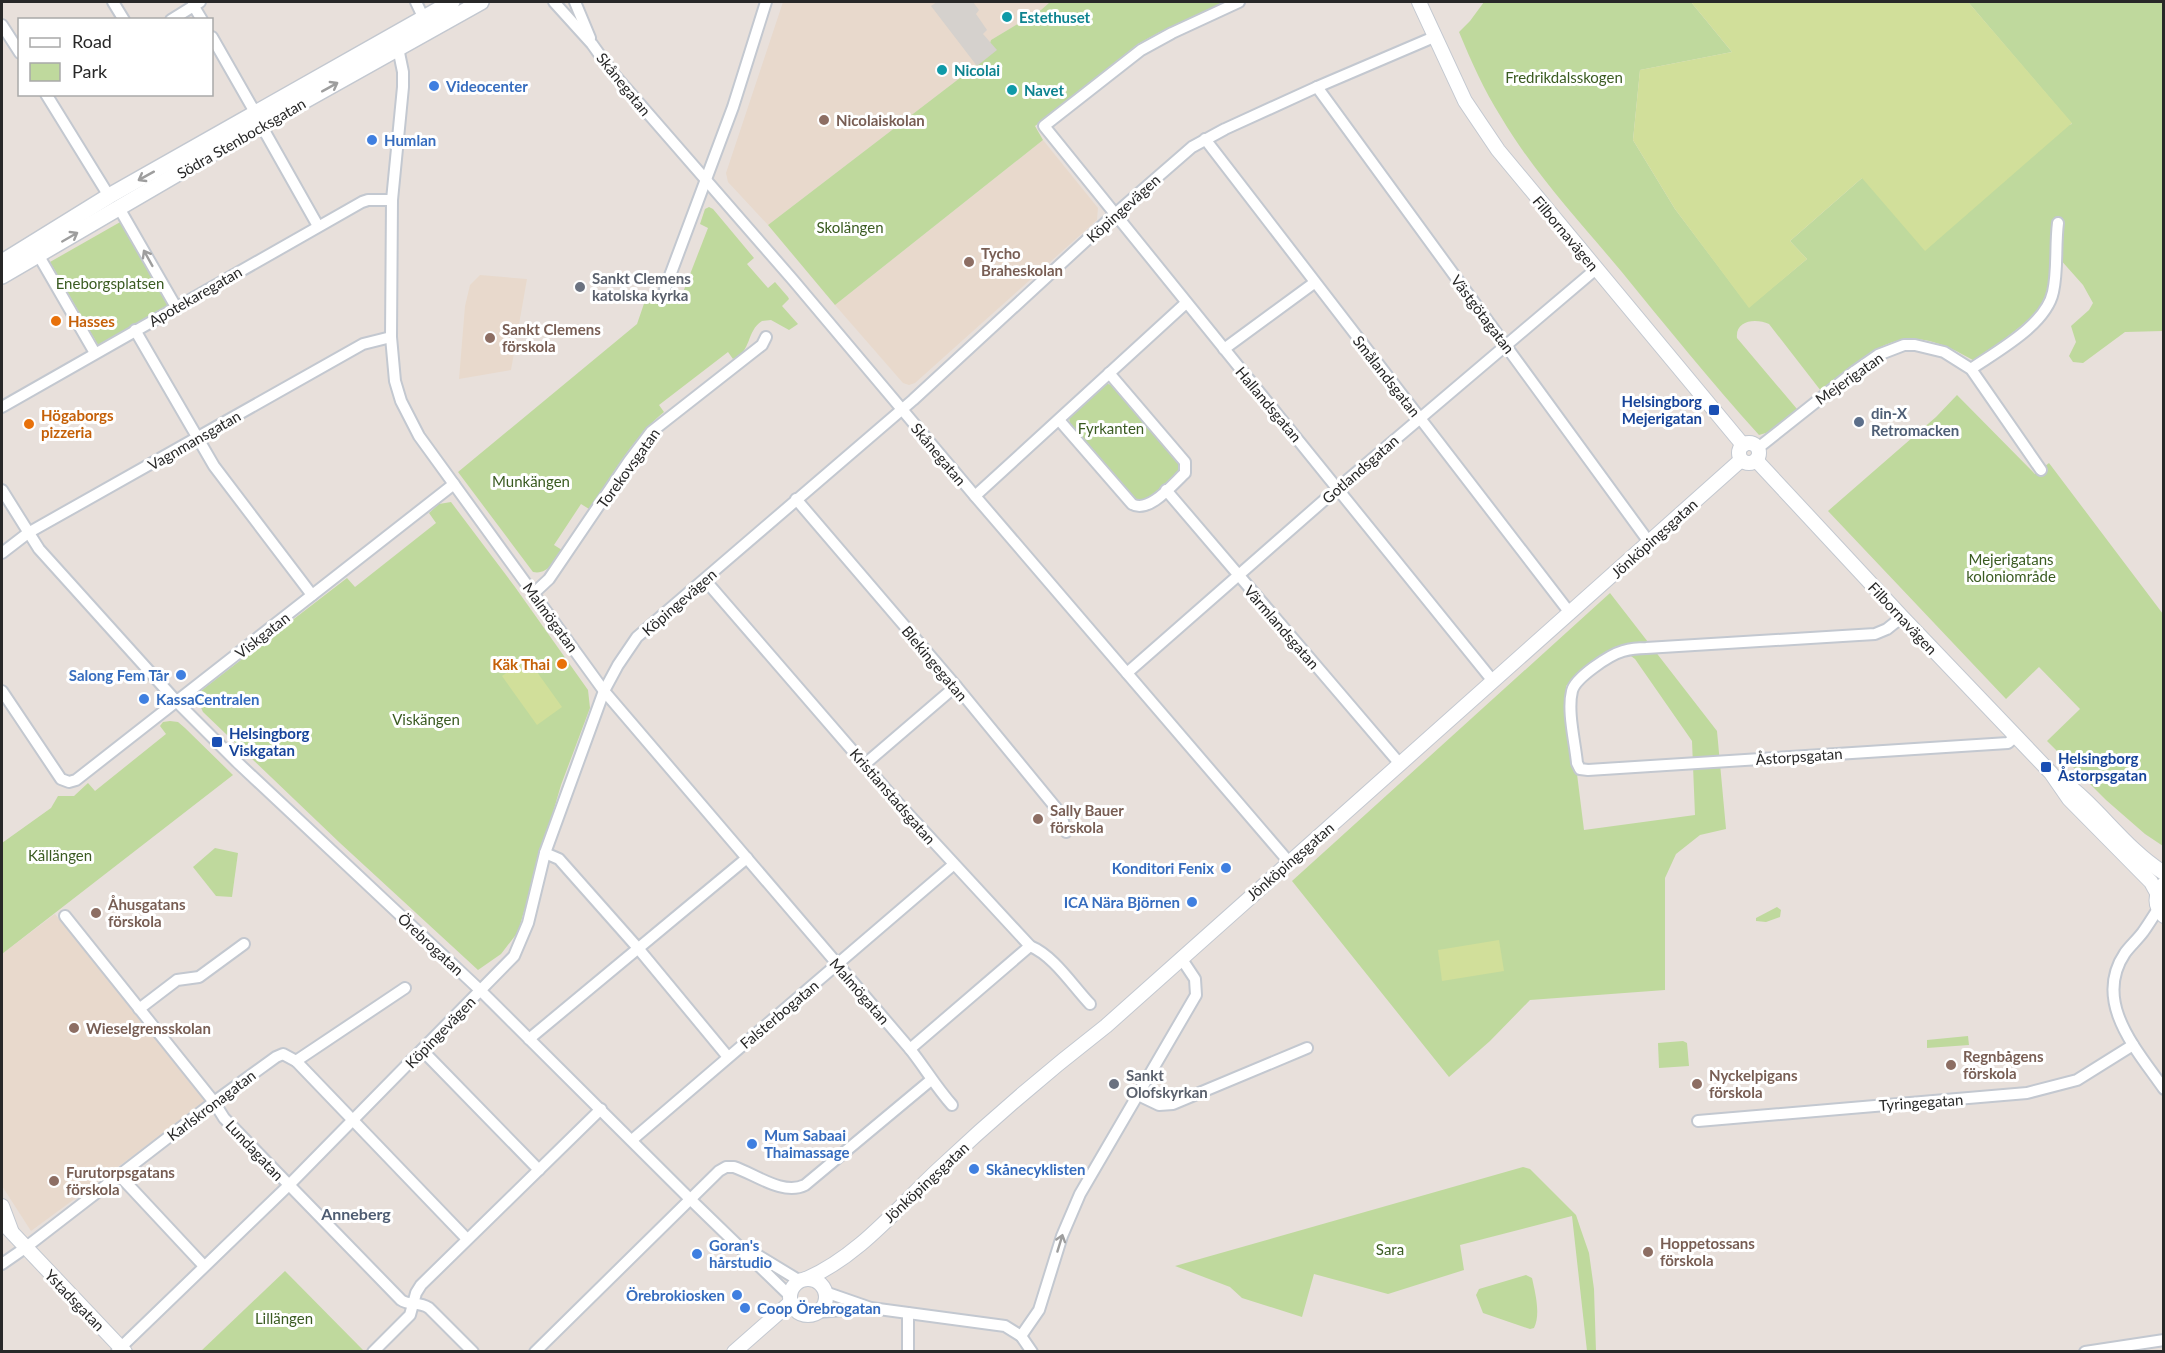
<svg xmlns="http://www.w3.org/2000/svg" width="2165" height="1353" viewBox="0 0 2165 1353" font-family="Lato,sans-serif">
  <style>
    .education { fill: #e8d9cc }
    .green { fill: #bfd99d; fill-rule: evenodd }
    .pitch { fill: #d1df9a }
    .plaza { fill: #d5d1cd }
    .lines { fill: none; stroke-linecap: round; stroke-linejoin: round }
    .minor-casing { stroke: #c3c8d0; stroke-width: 14 }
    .tertiary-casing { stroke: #c3c8d0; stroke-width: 16 }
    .secondary-casing { stroke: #c3c8d0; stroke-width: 18 }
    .minor { stroke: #fff; stroke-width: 10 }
    .tertiary { stroke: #fff; stroke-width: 14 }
    .secondary { stroke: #fff; stroke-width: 15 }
    .oneway { stroke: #9e9e9e }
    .culture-dot { fill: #0f9aa8; stroke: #fff; stroke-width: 2 }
    .shop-dot { fill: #3f7fe0; stroke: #fff; stroke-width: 2 }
    .education-dot { fill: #8d6e63; stroke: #fff; stroke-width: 2 }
    .worship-dot { fill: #6b7280; stroke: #fff; stroke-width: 2 }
    .food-dot { fill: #e8710a; stroke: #fff; stroke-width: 2 }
    .transit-dot { fill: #1a4fb4; stroke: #fff; stroke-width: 2 }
    .service-dot { fill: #5c6f8a; stroke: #fff; stroke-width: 2 }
    .labels { text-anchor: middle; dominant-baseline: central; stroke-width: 6; stroke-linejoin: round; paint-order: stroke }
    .culture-label { font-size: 15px; font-weight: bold; fill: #0d838f; stroke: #fff; text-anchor: start }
    .park-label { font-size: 15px; fill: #3a5b21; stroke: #fff }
    .street-label { font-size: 15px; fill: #282828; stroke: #fff }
    .shop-label { font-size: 15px; font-weight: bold; fill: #366cbe; stroke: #fff; text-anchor: start }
    .education-label { font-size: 15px; font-weight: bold; fill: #785e54; stroke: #fff; text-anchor: start }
    .worship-label { font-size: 15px; font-weight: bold; fill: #5b616d; stroke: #fff; text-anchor: start }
    .food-label { font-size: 15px; font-weight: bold; fill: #c56008; stroke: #fff; text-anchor: start }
    .transit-label { font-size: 15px; font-weight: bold; fill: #164399; stroke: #fff; text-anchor: start }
    .service-label { font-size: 15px; font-weight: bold; fill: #4e5e75; stroke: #fff; text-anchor: start }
    .neighbourhood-label { font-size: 16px; font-weight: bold; fill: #4e5c72; stroke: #fff }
  </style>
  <rect width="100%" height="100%" fill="#e8e0db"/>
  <g class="education">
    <path d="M 783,2 L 1050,2 L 1041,10 L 991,40 L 986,55 L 969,71 L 768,225 L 728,182 L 726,173 Z"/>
    <path d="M 1043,140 L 1098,208 L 1097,220 L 915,383 L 909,385 L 903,383 L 835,305 Z"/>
    <path d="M 480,275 L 527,279 L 511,370 L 459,379 L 465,306 L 470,285 Z"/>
    <path d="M 55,914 L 207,1101 L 31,1231 L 2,1186 L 2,954 Z"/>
  </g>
  <g class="green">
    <path d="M 1050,2 L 1226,2 L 1160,32 L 1138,44 L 1050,115 L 1035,126 L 1043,140 L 835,305 L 768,225 L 969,71 L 986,55 L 991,40 L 1041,10 Z"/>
    <path d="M 1484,2 L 1691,2 L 1732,52 L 1640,70 L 1633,140 L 1675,209 L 1749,307 L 1807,259 L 1790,241 L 1862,178 L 2072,124 L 1968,2 L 2163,2 L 2163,331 L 2125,332 L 2083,363 L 2073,362 L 2069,356 L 2076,342 L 2071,326 L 2089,310 L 2093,303 L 2083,285 L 2059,258 L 2048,296 L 2037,313 L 1976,362 C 1902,317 1880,344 1821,391 L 1769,324 C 1756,318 1735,320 1737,338 L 1797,409 L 1769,432 L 1759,435 C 1711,382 1666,326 1621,271 C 1580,222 1534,173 1501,117 C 1484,90 1471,61 1459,32 L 1470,21 Z"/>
    <path d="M 709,207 L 713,209 L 754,258 L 747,264 L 768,288 L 775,282 L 788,297 L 789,299 L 782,306 L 798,324 L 789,330 L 771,320 L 762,321 C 746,331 752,352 733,359 L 728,352 L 659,405 L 664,412 C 632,438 613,475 589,509 L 581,504 L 554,545 L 562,550 C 554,561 548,575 533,572 L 458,472 L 637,324 L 647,295 L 661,297 L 674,292 L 682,295 L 708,228 L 700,224 L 705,209 Z"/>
    <path d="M 122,221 L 169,305 L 98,345 L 50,262 Z"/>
    <path d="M 1104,383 L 1112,385 L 1179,462 L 1180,470 L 1146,501 L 1136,501 L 1070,426 L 1069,416 Z"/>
    <path d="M 1957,395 L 2035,474 L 2049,463 L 2163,614 L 2163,846 L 2145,834 L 2106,800 L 2047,741 L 2080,709 L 2039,667 L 2006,699 L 1828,511 L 1936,417 Z"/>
    <path d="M 451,502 L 515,587 L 588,690 L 590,708 L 561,785 L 518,932 L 501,954 L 478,970 L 340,843 L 203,712 C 199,704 198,698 202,690 L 347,578 L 355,587 L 436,523 L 429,513 L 439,504 Z"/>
    <path d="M 1610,593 L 1717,731 L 1726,829 L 1700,835 L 1676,854 L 1665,878 L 1665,990 L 1530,1000 L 1490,1041 L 1449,1077 L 1292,881 ZM 1617,646 L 1635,659 L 1692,741 L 1695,815 L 1584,830 L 1566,686 L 1600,656 Z"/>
    <path d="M 170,721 L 178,722 L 185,728 L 233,775 L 2,954 L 2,843 L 51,808 L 58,796 L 74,796 L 88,783 L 95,791 L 166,734 L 160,726 L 163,722 Z"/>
    <path d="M 215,848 L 238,853 L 232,897 L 216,896 L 193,867 Z"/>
    <path d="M 1777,907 L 1781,910 L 1780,917 L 1766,922 L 1756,921 L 1756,918 Z"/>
    <path d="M 1968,1036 L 1969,1045 L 1927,1048 L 1927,1040 Z"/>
    <path d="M 1683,1041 L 1687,1043 L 1689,1066 L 1659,1068 L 1658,1043 Z"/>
    <path d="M 1523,1167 L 1530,1169 L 1576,1215 L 1581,1230 L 1589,1253 L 1594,1289 L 1596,1351 L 1587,1351 L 1572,1216 L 1460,1245 L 1464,1270 L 1388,1294 L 1314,1274 L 1302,1317 L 1242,1298 L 1230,1287 L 1175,1266 Z"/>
    <path d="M 285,1271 L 364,1351 L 201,1351 Z"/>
    <path d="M 1526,1275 L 1532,1278 C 1535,1292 1541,1314 1534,1328 L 1530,1329 L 1483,1313 L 1476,1295 L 1479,1289 Z"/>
  </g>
  <g class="pitch">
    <path d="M 1691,2 L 1968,2 L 2072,123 L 1925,251 L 1862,178 L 1790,241 L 1807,259 L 1749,308 L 1675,209 L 1633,140 L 1640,70 L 1732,52 Z"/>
    <path d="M 527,658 L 562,707 L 537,725 L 502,676 Z"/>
    <path d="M 1499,940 L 1504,971 L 1442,981 L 1438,950 Z"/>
  </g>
  <path class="plaza" d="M 937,2 L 973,2 L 979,10 L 976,14 L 987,30 L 983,34 L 997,50 L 977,66 L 931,6 Z"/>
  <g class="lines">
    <g class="minor-casing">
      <g id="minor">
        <path d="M 113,2 L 124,20"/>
        <path d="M 416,2 L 426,23"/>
        <path d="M 554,2 L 592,44 L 612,72 L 793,280 L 975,496 L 1289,862"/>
        <path d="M 575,2 L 590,38"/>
        <path d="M 1239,2 L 1172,33 L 1141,50 L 1044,126 L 1493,681"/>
        <path d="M 193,5 L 202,20"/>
        <path d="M 171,20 L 200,2"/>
        <path d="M 2,25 L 20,53"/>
        <path d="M 212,37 L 256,114"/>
        <path d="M 397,43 L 403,72 L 403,87 L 392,200 L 391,337 L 395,381 L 401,401 L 419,436 L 604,691 L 910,1049 C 925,1068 936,1087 952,1105"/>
        <path d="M 1317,87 L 1649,542"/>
        <path d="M 46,94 L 109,196"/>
        <path d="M 261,125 L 318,226"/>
        <path d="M 1205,139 L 1570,613"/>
        <path d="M 119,208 L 176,307"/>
        <path d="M 36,251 L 95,353"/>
        <path d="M 665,289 L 733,107 L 766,2"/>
        <path d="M 135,330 L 214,466 L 312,595"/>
        <path d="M 1224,349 L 1314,283"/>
        <path d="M 1971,369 C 1997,351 2046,325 2053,292 C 2058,270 2055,246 2058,223"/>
        <path d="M 2,407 L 362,202 L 368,200 L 392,200"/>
        <path d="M 1059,420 L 1132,504 C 1149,514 1173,484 1185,473 L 1185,462 L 1109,373"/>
        <path d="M 1758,448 L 1855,371 L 1878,355 L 1904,345 L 1915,345 L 1944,352 L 1971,369 L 2041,470"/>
        <path d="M 2,490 L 39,549 L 177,702 L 237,762 L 480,990 L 689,1198 L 790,1296"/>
        <path d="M 1166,490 L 1400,764"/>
        <path d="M 975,496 L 1186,303"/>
        <path d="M 796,499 L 956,686 L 1061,814 L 1066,832"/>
        <path d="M 2,553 L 28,533 L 363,344 L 391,337"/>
        <path d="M 705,580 L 897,802 L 1030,946 C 1054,956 1072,985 1090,1004"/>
        <path d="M 534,593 L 549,579 L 629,461 L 651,432 L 762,345 L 766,337"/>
        <path d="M 1902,617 L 1887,629 L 1875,634 L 1646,648 C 1638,648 1630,649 1623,651 C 1609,655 1575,678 1572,691 C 1567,711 1575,742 1577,763 L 1580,769 L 1588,770 L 2008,743 L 2015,737"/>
        <path d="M 1127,673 L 1338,488 L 1596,269"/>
        <path d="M 2,691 L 61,779 L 69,782 L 76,780 L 454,484"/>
        <path d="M 865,764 L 956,686"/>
        <path d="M 545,853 L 559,859 L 637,947 L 728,1057"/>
        <path d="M 2158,909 C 2153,917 2148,925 2143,932 C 2137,940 2130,946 2125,953 C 2092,1002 2137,1050 2164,1089"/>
        <path d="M 65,916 L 214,1102 L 224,1118 L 401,1300 C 409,1306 418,1301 429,1308 L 473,1352"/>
        <path d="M 139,1009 L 177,980 L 199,977 L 244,944"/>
        <path d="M 529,1039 L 747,858"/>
        <path d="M 910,1049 L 1030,946"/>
        <path d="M 422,1050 L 539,1170"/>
        <path d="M 296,1061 L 467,1239"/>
        <path d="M 1138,1095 L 1159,1105 L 1173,1104 L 1307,1048"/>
        <path d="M 1698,1121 L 2027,1093 L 2077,1080 L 2133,1045"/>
        <path d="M 632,1140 L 953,865"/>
        <path d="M 119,1175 L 204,1266"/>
        <path d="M 754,1253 L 800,1281"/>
        <path d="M 2,1264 L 25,1248 L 214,1102 L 276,1057 L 283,1054 L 296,1061 L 405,988"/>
        <path d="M 825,1292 L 871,1308 L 1005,1326 L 1021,1336 L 1032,1352"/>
        <path d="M 818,1312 L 868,1308"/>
        <path d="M 908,1313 L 908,1352"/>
        <path d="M 1021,1336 L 1039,1310 L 1062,1236 L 1080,1194 L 1196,995 L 1195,979 L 1181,958"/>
        <path d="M 117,1351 L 288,1186 L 514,956 L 528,923 L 545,853 L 604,691 L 618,665 L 637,637 L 913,400 L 1115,214 L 1192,147 L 1225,129 L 1317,87 L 1434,37"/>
        <path d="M 373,1352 L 410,1315 L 416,1293 L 421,1285 L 601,1109"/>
        <path d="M 535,1352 L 719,1171 L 726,1167 L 734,1167 C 755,1174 783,1196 805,1185 L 931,1080"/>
        <path d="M 2085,1352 L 2164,1340"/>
      </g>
    </g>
    <g class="tertiary-casing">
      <g id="tertiary">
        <path d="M 1419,2 L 1465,101 L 1498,150 L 1743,445"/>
        <circle cx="1749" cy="453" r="10"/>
        <path d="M 1756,460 L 1902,617 L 2051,773 L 2069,799 L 2151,882 L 2157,893"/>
        <path d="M 2060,779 C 2098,806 2124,848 2164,873"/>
        <path d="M 2164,884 C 2154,895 2154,906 2164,916"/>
        <path d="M 2,1206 L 11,1230"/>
        <path d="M 2,1222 L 125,1352"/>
        <path d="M 806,1279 C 859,1256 897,1208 939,1169 C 992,1119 1048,1071 1106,1026 L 1741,460"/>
        <circle cx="808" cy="1297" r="18"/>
        <path d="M 734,1352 L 791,1302"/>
      </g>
    </g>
    <g class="secondary-casing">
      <g id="secondary">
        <path d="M 2,262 L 109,196 L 452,2"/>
        <path d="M 2,276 L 261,125 L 481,2"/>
      </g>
    </g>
    <use href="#minor" class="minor"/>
    <use href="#tertiary" class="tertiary"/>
    <use href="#secondary" class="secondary"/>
  </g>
  <defs><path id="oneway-shaft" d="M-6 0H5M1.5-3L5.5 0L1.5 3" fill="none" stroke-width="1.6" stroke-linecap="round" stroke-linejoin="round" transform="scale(1.5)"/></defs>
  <g class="oneway">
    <use href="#oneway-shaft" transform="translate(330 87) rotate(-29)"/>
    <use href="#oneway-shaft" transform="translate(146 176) rotate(151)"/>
    <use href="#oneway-shaft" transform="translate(70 237) rotate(-30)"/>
    <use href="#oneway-shaft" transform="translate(148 258) rotate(-119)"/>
    <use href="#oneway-shaft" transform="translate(1060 1243) rotate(-73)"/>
  </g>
  <g class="culture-dot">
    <circle cx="1007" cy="17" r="6"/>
    <circle cx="942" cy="70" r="6"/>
    <circle cx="1012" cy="90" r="6"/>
  </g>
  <g class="shop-dot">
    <circle cx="434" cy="86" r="6"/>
    <circle cx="372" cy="140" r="6"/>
    <circle cx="181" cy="675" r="6"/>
    <circle cx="144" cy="699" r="6"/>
    <circle cx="1226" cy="868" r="6"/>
    <circle cx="1192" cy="902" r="6"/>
    <circle cx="752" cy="1144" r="6"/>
    <circle cx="974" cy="1169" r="6"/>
    <circle cx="697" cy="1254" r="6"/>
    <circle cx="737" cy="1295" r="6"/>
    <circle cx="745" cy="1308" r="6"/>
  </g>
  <g class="education-dot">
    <circle cx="824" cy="120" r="6"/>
    <circle cx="969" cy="262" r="6"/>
    <circle cx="490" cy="338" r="6"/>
    <circle cx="1038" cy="819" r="6"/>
    <circle cx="96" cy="913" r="6"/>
    <circle cx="74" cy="1028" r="6"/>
    <circle cx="1951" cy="1065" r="6"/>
    <circle cx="1697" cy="1084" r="6"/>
    <circle cx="54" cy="1181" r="6"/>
    <circle cx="1648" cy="1252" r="6"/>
  </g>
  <g class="worship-dot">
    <circle cx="580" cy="287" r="6"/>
    <circle cx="1114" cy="1084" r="6"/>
  </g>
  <g class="food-dot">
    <circle cx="56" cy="321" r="6"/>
    <circle cx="29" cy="424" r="6"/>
    <circle cx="562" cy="664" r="6"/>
  </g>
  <g class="transit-dot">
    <rect x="1708" y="404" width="12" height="12" rx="3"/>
    <rect x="211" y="736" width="12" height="12" rx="3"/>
    <rect x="2040" y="761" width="12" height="12" rx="3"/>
  </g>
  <circle class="service-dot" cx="1859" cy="422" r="6"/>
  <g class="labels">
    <g class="culture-label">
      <text x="1019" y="17">Estethuset</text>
      <text x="954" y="70">Nicolai</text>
      <text x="1024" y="90">Navet</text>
    </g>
    <g class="park-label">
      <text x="1564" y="77">Fredrikdalsskogen</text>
      <text x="850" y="227">Skolängen</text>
      <text x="110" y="283">Eneborgsplatsen</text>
      <text x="1111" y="428">Fyrkanten</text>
      <text x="531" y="481">Munkängen</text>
      <text x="2011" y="559">Mejerigatans<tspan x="2011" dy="17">koloniområde</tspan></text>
      <text x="426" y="719">Viskängen</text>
      <text x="60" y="855">Källängen</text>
      <text x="1390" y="1249">Sara</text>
      <text x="284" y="1318">Lillängen</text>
    </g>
    <g class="street-label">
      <text transform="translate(624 84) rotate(51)">Skånegatan</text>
      <text transform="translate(241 138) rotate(-30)">Södra Stenbocksgatan</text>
      <text transform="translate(1123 208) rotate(-42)">Köpingevägen</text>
      <text transform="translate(1566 233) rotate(50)">Filbornavägen</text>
      <text transform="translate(195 296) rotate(-30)">Apotekaregatan</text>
      <text transform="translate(1483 314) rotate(53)">Västgötagatan</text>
      <text transform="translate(1387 376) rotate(52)">Smålandsgatan</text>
      <text transform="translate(1849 378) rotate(-35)">Mejerigatan</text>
      <text transform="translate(1269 404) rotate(50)">Hallandsgatan</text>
      <text transform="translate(194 440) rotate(-30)">Vagnmansgatan</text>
      <text transform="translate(939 454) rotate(50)">Skånegatan</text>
      <text transform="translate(628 468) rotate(-54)">Torekovsgatan</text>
      <text transform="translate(1360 469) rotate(-41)">Gotlandsgatan</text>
      <text transform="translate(1654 538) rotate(-42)">Jönköpingsgatan</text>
      <text transform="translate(679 602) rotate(-41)">Köpingevägen</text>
      <text transform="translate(551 617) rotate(54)">Malmögatan</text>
      <text transform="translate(1903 618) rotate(47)">Filbornavägen</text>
      <text transform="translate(1282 627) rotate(49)">Värmlandsgatan</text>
      <text transform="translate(262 635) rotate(-38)">Viskgatan</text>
      <text transform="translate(935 663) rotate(50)">Blekingegatan</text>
      <text transform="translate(1799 756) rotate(-4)">Åstorpsgatan</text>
      <text transform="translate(893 796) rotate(49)">Kristianstadsgatan</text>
      <text transform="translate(1290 861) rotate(-41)">Jönköpingsgatan</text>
      <text transform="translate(431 944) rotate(43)">Örebrogatan</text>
      <text transform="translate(860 991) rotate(49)">Malmögatan</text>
      <text transform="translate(779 1014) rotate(-40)">Falsterbogatan</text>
      <text transform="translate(440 1032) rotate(-46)">Köpingevägen</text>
      <text transform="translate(1921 1102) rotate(-4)">Tyringegatan</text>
      <text transform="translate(211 1105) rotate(-37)">Karlskronagatan</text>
      <text transform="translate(255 1150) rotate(47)">Lundagatan</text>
      <text transform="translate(926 1182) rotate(-43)">Jönköpingsgatan</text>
      <text transform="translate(75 1300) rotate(46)">Ystadsgatan</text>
    </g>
    <g class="shop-label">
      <text x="446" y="86">Videocenter</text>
      <text x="384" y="140">Humlan</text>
      <text x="169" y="675" text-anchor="end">Salong Fem Tår</text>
      <text x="156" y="699">KassaCentralen</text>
      <text x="1214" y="868" text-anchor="end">Konditori Fenix</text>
      <text x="1180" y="902" text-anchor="end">ICA Nära Björnen</text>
      <text x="764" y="1135">Mum Sabaai<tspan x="764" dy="17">Thaimassage</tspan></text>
      <text x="986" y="1169">Skånecyklisten</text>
      <text x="709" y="1245">Goran's<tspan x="709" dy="17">hårstudio</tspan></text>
      <text x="725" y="1295" text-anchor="end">Örebrokiosken</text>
      <text x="757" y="1308">Coop Örebrogatan</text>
    </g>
    <g class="education-label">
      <text x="836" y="120">Nicolaiskolan</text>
      <text x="981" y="253">Tycho<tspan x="981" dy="17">Braheskolan</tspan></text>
      <text x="502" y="329">Sankt Clemens<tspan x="502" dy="17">förskola</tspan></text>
      <text x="1050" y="810">Sally Bauer<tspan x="1050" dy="17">förskola</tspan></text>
      <text x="108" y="904">Åhusgatans<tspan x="108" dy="17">förskola</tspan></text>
      <text x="86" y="1028">Wieselgrensskolan</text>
      <text x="1963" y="1056">Regnbågens<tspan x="1963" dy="17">förskola</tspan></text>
      <text x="1709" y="1075">Nyckelpigans<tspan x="1709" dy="17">förskola</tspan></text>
      <text x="66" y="1172">Furutorpsgatans<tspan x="66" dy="17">förskola</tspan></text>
      <text x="1660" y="1243">Hoppetossans<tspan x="1660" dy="17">förskola</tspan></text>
    </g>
    <g class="worship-label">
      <text x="592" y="278">Sankt Clemens<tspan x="592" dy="17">katolska kyrka</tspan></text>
      <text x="1126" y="1075">Sankt<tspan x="1126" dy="17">Olofskyrkan</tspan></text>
    </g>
    <g class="food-label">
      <text x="68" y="321">Hasses</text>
      <text x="41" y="415">Högaborgs<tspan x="41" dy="17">pizzeria</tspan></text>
      <text x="550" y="664" text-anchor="end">Käk Thai</text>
    </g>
    <g class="transit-label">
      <text x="1702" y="401" text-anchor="end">Helsingborg<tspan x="1702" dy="17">Mejerigatan</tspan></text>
      <text x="229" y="733">Helsingborg<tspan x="229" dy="17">Viskgatan</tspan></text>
      <text x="2058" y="758">Helsingborg<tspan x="2058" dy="17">Åstorpsgatan</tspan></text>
    </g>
    <g class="service-label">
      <text x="1871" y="413">din-X<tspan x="1871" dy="17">Retromacken</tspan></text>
    </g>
    <g class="neighbourhood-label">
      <text x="356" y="1213">Anneberg</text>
    </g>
  </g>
  <rect width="2165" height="1353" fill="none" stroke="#282828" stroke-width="6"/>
  <rect x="18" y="18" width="195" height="78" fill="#ffffff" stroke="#a9a9a9" stroke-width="1.5"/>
  <rect x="30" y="38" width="30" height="9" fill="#ffffff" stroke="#a9a9a9" stroke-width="1.5"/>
  <text x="72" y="48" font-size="18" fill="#282828">Road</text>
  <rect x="30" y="63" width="30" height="18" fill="#bfd99d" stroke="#a9a9a9" stroke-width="1.5"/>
  <text x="72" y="78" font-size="18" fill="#282828">Park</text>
</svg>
